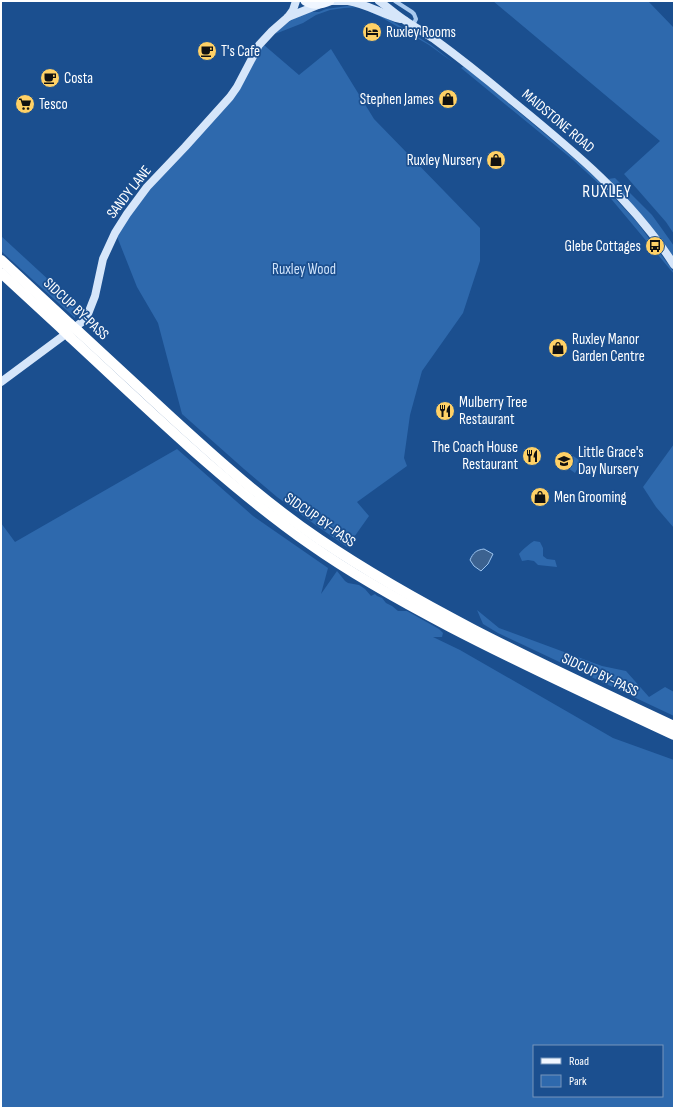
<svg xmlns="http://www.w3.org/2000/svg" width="675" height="1109" viewBox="0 0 675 1109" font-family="'Sofia Sans Condensed',sans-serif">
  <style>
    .green { fill: #2e69ad; fill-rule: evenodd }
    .water { fill: #3c6290; stroke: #9cc4f0 }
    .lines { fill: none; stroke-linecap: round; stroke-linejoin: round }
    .street { stroke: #a9c9ee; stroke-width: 4 }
    .secondary { stroke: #d6e6fa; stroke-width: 8 }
    .primary { stroke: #f0f6ff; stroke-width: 9 }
    .highway { stroke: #fff; stroke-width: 10 }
    .highway-bridge { stroke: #fff; stroke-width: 10 }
    .labels { text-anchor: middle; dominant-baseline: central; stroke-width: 3.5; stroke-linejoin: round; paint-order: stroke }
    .poi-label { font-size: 15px; fill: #fff; stroke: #1b4f8f; text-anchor: start }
    .street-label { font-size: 15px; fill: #fff; stroke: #1b4f8f }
    .park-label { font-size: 15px; fill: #cfe3fa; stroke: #1b4f8f }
    .quarter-label { font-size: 17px; letter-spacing: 1px; fill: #fff; stroke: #1b4f8f }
  </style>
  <rect width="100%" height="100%" fill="#1b4f8f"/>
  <g class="green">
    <path d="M 493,1 L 648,1 L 674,28 L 674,234 L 666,222 L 624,174 L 660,141 Z"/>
    <path d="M 347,6 L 359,7 L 375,13 L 392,21 L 431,45 L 454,63 L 429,45 L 379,16 L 359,7 L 344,8 L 330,10 L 316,15 L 303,23 L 275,34 L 287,22 L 305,12 L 319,12 L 326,9 Z"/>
    <path d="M 264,45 L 299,75 L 331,49 L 374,119 L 480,228 L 480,261 L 463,313 L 422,371 L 410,415 L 404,458 L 407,466 L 357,502 L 369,516 L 347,547 L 317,526 L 277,497 L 244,469 L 182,414 L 158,323 L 137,287 L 116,234 L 147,188 L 222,108 L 251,62 Z"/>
    <path d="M 464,66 L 569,154 L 594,176 L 636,221 L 668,264 L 674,272 L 674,274 L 597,182 L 572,159 L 461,68 Z"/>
    <path d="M 615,178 L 652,215 L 662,229 L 674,246 L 674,259 L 645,219 L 608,179 Z"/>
    <path d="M 1,236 L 76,305 L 75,318 L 1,251 Z"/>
    <path d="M 674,444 L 674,528 L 656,507 L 643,487 Z"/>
    <path d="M 177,449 L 253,516 L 328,568 L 321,594 L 337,571 L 345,581 L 348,583 L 359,585 L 365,589 L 371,596 L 375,594 L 377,596 L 382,598 L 386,603 L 392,606 L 398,611 L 407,611 L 439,629 L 443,633 L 442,637 L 433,637 L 460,650 L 613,738 L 674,760 L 674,1108 L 1,1108 L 1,523 L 15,542 ZM 534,1046 L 662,1046 L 662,1096 L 534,1096 Z"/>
    <path d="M 573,456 L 578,459 L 580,464 L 575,473 L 568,468 L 566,471 L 564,470 Z"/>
    <path d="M 534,541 L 540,542 L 543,548 L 543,556 L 547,559 L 555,560 L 557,567 L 538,565 L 534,561 L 528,560 L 522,561 L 519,554 C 522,550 529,544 534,541 Z"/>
    <path d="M 477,610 L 499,628 L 602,666 L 626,671 L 649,697 L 665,687 L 674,692 L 674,716 L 498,633 L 483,624 Z"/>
  </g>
  <path class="water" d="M 484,549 L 493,554 L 488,564 L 481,571 L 474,566 L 470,560 C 473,553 476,550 484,549 Z"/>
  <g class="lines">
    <path class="street" d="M 395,1 L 412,12 L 414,14 L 416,19 L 413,25"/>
    <g class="secondary">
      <path d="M 329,1 L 347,1"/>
      <path d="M 348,1 C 367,4 382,14 400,19"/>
      <path d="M 379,1 C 388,7 396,15 406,21 C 415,27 425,33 434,39 C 460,58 485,78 510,99 C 570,148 632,198 674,265"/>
      <path d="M 288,17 L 318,5"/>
      <path d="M 1,382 L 86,319 L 95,296 L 103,259 L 115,233 L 127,214 L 147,187 L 185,147 L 230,97 L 237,87 L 259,45 L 272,31 L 288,17 L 293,10 L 296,1"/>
    </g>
    <path class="primary" d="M 305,1 C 313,6 321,5 330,1"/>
    <g class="highway">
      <path d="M 1,260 L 70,324"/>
      <path d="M 1,273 L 63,330"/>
      <path d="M 78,331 C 109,360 140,388 171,417 C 218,460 266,503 319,539 C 430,614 553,669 674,726"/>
      <path d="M 70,337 C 148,409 224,484 311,545 C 355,576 402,602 450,627 C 523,665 599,700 674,735"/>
    </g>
    <g class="highway-bridge">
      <path d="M 70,324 L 78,331"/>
      <path d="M 63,330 L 70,337"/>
    </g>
  </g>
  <defs>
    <g id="hotel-disc" transform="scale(1)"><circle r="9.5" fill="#ffd166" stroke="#1b4f8f"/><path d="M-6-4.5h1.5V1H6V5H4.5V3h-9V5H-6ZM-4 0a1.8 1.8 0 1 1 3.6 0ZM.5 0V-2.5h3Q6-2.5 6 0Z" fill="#111"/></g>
    <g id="cafe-disc" transform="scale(1)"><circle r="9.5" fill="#ffd166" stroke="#1b4f8f"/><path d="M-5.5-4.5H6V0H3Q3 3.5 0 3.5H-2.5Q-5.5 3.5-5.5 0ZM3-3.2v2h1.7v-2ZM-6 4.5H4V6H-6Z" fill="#111"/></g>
    <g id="shop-disc" transform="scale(1)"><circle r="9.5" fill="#ffd166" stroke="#1b4f8f"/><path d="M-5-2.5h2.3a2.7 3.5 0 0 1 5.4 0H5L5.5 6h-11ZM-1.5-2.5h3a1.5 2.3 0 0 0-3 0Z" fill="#111"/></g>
    <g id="supermarket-disc" transform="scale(1)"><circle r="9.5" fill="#ffd166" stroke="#1b4f8f"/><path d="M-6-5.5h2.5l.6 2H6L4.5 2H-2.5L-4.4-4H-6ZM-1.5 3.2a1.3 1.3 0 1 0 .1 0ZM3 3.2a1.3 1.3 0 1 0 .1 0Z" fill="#111"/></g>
    <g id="bus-disc" transform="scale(1)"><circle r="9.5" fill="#ffd166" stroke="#1b4f8f"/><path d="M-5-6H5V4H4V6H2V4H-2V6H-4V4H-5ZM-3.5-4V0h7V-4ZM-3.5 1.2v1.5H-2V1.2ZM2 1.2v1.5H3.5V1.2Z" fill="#111"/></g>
    <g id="restaurant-disc" transform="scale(1)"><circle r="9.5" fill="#ffd166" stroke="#1b4f8f"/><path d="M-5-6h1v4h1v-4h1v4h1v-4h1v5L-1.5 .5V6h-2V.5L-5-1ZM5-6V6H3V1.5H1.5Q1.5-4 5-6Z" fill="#111"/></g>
    <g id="school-disc" transform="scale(1)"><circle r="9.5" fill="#ffd166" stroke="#1b4f8f"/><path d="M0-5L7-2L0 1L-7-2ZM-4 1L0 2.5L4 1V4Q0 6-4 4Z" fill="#111"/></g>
  </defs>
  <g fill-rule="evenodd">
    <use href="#hotel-disc" x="372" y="32"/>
    <use href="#cafe-disc" x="207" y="51"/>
    <use href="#cafe-disc" x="50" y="78"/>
    <use href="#shop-disc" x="448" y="99"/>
    <use href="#supermarket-disc" x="25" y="104"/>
    <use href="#shop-disc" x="496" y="160"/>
    <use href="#bus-disc" x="655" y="246"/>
    <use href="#shop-disc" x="558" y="348"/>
    <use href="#restaurant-disc" x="445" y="411"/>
    <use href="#restaurant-disc" x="532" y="456"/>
    <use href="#school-disc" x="564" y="461"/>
    <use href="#shop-disc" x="540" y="497"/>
  </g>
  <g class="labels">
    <g class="poi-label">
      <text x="386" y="32">Ruxley Rooms</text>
      <text x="221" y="51">T's Cafe</text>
      <text x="64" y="78">Costa</text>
      <text x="434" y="99" text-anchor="end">Stephen James</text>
      <text x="39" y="104">Tesco</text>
      <text x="482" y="160" text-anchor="end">Ruxley Nursery</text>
      <text x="641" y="246" text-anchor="end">Glebe Cottages</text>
      <text x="572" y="339">Ruxley Manor<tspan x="572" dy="17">Garden Centre</tspan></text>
      <text x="459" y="402">Mulberry Tree<tspan x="459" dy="17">Restaurant</tspan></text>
      <text x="518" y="447" text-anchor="end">The Coach House<tspan x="518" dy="17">Restaurant</tspan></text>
      <text x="578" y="452">Little Grace's<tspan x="578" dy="17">Day Nursery</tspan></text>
      <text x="554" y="497">Men Grooming</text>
    </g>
    <g class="street-label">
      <text transform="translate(558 121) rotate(40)">MAIDSTONE ROAD</text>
      <text transform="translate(129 192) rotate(-52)">SANDY LANE</text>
      <text transform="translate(76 309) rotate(43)">SIDCUP BY-PASS</text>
      <text transform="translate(320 520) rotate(35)">SIDCUP BY-PASS</text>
      <text transform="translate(600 675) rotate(25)">SIDCUP BY-PASS</text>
    </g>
    <g class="park-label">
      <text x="304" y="269">Ruxley Wood</text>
    </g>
    <g class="quarter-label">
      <text x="607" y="192">RUXLEY</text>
    </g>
  </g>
  <rect width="675" height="1109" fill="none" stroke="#ffffff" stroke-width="4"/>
  <rect x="533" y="1045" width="130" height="52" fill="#1b4f8f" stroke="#7695bc"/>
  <rect x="541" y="1058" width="20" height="6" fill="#f0f6ff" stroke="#7695bc"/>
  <text x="569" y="1065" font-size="12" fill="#ffffff">Road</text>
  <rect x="541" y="1075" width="20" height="12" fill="#2e69ad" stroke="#7695bc"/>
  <text x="569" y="1085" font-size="12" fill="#ffffff">Park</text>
</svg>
